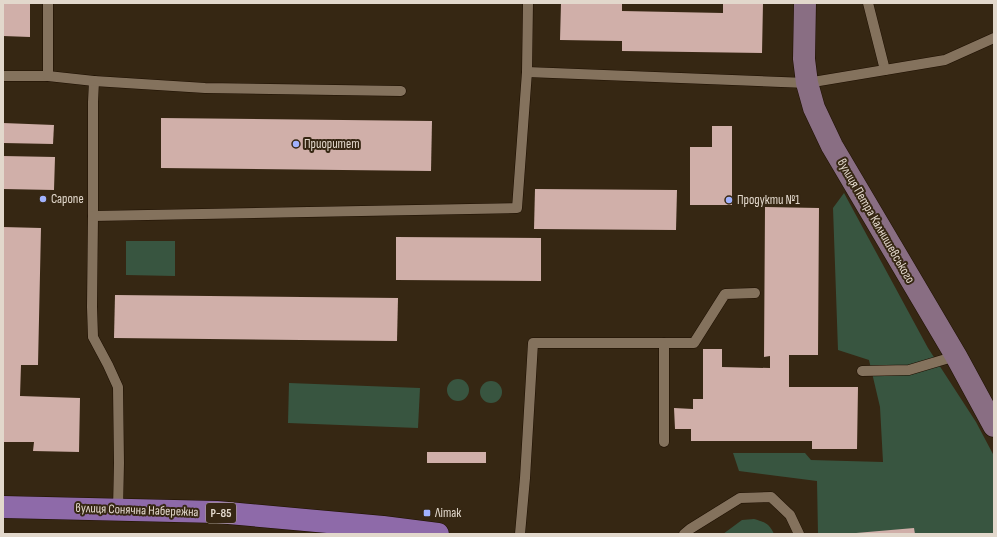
<svg xmlns="http://www.w3.org/2000/svg" width="997" height="537" viewBox="0 0 997 537" font-family="'Sofia Sans Condensed',sans-serif">
  <style>
    .green { fill: #385540 }
    .building { fill: #d0afa9 }
    .lines { fill: none; stroke-linecap: round; stroke-linejoin: round }
    .lane-casing { stroke: #1d0f00; stroke-width: 11 }
    .secondary-casing { stroke: #1d0f00; stroke-width: 23 }
    .primary-casing { stroke: #1d0f00; stroke-width: 23 }
    .lane { stroke: #84725d; stroke-width: 10 }
    .secondary { stroke: #896e83; stroke-width: 22 }
    .primary { stroke: #8e6aa9; stroke-width: 22 }
    .poi-dot { fill: #a1b2fd; stroke: #362713; stroke-width: 1.5 }
    .labels { text-anchor: middle; dominant-baseline: central; stroke-width: 4; stroke-linejoin: round; paint-order: stroke }
    .shield { fill: #362713; stroke: #aea394; stroke-width: 1 }
    .shield-label { font-size: 12px; font-weight: bold; fill: #e2d8cc }
    .poi-label { font-size: 13px; fill: #e2d8cc; stroke: #362713; text-anchor: start }
    .street-label { font-size: 13px; fill: #e2d8cc; stroke: #362713 }
  </style>
  <rect width="100%" height="100%" fill="#362713"/>
  <g class="green">
    <path d="M 844,193 L 928,348 L 976,422 L 994,456 L 994,534 L 818,534 L 817,481 L 739,471 L 733,453 L 805,453 L 811,460 L 883,462 L 880,407 L 869,360 L 838,350 L 833,208 Z"/>
    <path d="M 126,241 L 175,241 L 175,276 L 126,275 Z"/>
    <circle cx="458" cy="390" r="11"/>
    <circle cx="491" cy="392" r="11"/>
    <path d="M 289,383 L 420,388 L 418,428 L 288,423 Z"/>
    <path d="M 754,519 C 764,522 769,523 774,534 L 723,534 L 742,520 Z"/>
  </g>
  <g class="building">
    <path d="M 3,3 L 30,3 L 30,37 L 3,36 Z"/>
    <path d="M 561,3 L 622,3 L 622,11 L 723,13 L 723,3 L 763,3 L 762,53 L 622,51 L 622,41 L 560,40 Z"/>
    <path d="M 161,118 L 432,121 L 431,171 L 161,168 Z"/>
    <path d="M 3,123 L 54,125 L 53,144 L 3,143 Z"/>
    <path d="M 712,126 L 732,126 L 732,205 L 690,205 L 690,147 L 712,147 Z"/>
    <path d="M 3,156 L 55,157 L 54,190 L 3,189 Z"/>
    <path d="M 535,189 L 677,190 L 676,230 L 534,229 Z"/>
    <path d="M 765,207 L 819,208 L 818,355 L 789,355 L 789,387 L 858,387 L 857,449 L 812,449 L 812,441 L 691,441 L 691,429 L 675,429 L 674,408 L 693,409 L 693,399 L 703,399 L 703,349 L 722,349 L 722,367 L 770,368 L 770,356 L 764,357 Z"/>
    <path d="M 3,227 L 41,228 L 38,365 L 21,365 L 20,396 L 80,398 L 79,452 L 33,451 L 34,442 L 3,442 Z"/>
    <path d="M 396,237 L 541,238 L 541,281 L 396,280 Z"/>
    <path d="M 115,295 L 398,298 L 397,341 L 114,338 Z"/>
    <rect x="427" y="452" width="59" height="11"/>
    <path d="M 914,528 L 915,534 L 856,534 L 856,533 Z"/>
  </g>
  <g class="lines">
    <g class="lane-casing">
      <g id="lane">
        <path d="M 868,3 L 885,70"/>
        <path d="M 527,72 L 807,83 L 945,60 L 994,38"/>
        <path d="M 3,76 L 48,76 L 94,81 L 93,102 L 93,216 L 92,307 L 93,337 L 108,365 L 118,387 L 119,463 L 118,509"/>
        <path d="M 48,76 L 48,3"/>
        <path d="M 94,81 L 205,88 L 401,91"/>
        <path d="M 93,216 L 517,208 L 527,72 L 528,3"/>
        <path d="M 664,343 L 664,442"/>
        <path d="M 862,371 L 909,370 L 956,356"/>
        <path d="M 520,534 L 525,478 L 533,343 L 694,343 L 725,294 L 755,293"/>
        <path d="M 684,534 L 690,529 L 740,498 L 771,497 L 790,515 L 799,534"/>
      </g>
    </g>
    <g class="secondary-casing">
      <path id="secondary" d="M 805,3 L 804,59 L 807,83 L 814,108 L 832,146 L 956,356 L 994,426"/>
    </g>
    <g class="primary-casing">
      <path id="primary" d="M 3,507 L 217,512 L 383,527 L 438,534"/>
    </g>
    <use href="#lane" class="lane"/>
    <use href="#secondary" class="secondary"/>
    <use href="#primary" class="primary"/>
  </g>
  <g class="poi-dot">
    <circle cx="296" cy="144" r="4"/>
    <circle cx="43" cy="199" r="4"/>
    <circle cx="729" cy="200" r="4"/>
    <rect x="423" y="509" width="8" height="8" rx="2"/>
  </g>
  <g class="labels">
    <rect class="shield" x="206" y="503" width="30" height="20" rx="3"/>
    <g class="shield-label">
      <text x="221" y="513">Р-85</text>
    </g>
    <g class="poi-label">
      <text x="304" y="144">Приоритет</text>
      <text x="51" y="199">Capone</text>
      <text x="737" y="200">Продукти №1</text>
      <text x="435" y="513">Літак</text>
    </g>
    <g class="street-label">
      <text transform="translate(876 221) rotate(60)">вулиця Петра Калнишевського</text>
      <text transform="translate(137 510) rotate(2)">вулиця Сонячна Набережна</text>
    </g>
  </g>
  <rect width="997" height="537" fill="none" stroke="#e2d8cc" stroke-width="8"/>
</svg>
